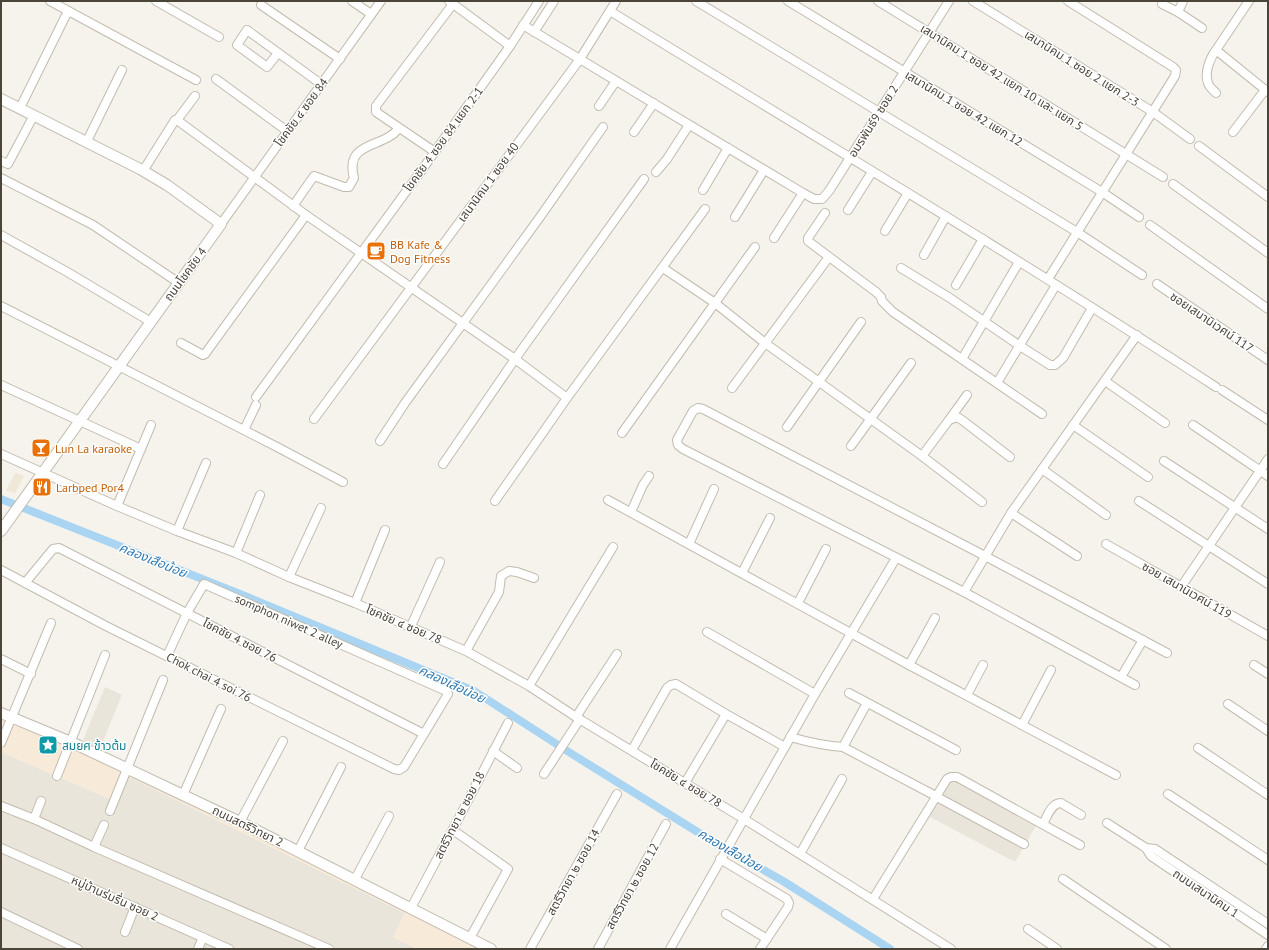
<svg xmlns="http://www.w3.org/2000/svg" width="1269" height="950" viewBox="0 0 1269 950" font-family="'PT Sans','Noto Sans Thai',sans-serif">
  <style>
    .residential { fill: #eae5da }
    .commercial { fill: #f7ead8 }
    .education { fill: #efe8d6 }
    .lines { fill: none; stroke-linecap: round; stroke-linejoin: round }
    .canal { stroke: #a9d4f2; stroke-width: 8 }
    .minor-casing { stroke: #c2bbae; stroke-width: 10 }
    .tertiary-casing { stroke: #c2bbae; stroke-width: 12 }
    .minor { stroke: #fff; stroke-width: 8 }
    .tertiary { stroke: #fff; stroke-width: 10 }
    .labels { text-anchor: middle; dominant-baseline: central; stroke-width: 3; stroke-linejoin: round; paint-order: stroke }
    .street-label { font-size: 12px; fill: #4b4439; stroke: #fff }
    .food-label { font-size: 12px; fill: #c56008; stroke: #fff; text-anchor: start }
    .culture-label { font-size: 12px; fill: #0d838f; stroke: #fff; text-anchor: start }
    .water-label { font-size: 13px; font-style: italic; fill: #2e7ab2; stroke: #fff }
  </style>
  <rect width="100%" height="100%" fill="#f6f3ec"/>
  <g class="residential">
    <path d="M 105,687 L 122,695 L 100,748 L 83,740 Z"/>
    <path d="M 1,752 L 110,799 L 121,773 L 405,913 L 393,937 L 417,949 L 1,949 Z"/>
    <path d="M 951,779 L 955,780 L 1037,824 L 1015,862 L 928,816 Z"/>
  </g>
  <path class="commercial" d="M 1,717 L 119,769 L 397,904 L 481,949 L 417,949 L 393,937 L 405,913 L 121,773 L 111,799 L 1,752 Z"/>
  <path class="education" d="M 15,473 L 24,476 L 15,493 L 6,491 Z"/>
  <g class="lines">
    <path class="canal" d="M 1,499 L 240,594 L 474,691 L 572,754 L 704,836 L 783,881 L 890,949"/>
    <g class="minor-casing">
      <g id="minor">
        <path d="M 50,1 L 196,80"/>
        <path d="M 156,1 L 219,37"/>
        <path d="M 352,1 L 371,14"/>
        <path d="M 449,1 L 510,46"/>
        <path d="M 696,1 L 1077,232 L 1142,275"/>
        <path d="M 788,1 L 1102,192 L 1139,217"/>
        <path d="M 878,1 L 1163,177"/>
        <path d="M 973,1 L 1153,112 L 1190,139"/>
        <path d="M 1249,1 L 1216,50 L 1268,92"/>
        <path d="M 1162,4 L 1178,12 L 1183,1"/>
        <path d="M 261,5 L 340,59"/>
        <path d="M 610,11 C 812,135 1017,257 1216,387"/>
        <path d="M 1178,12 L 1202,28"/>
        <path d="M 523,25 L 803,193 L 814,199 L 822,199 L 829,191 L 949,1"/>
        <path d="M 534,32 L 554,1"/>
        <path d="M 1216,50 C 1210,58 1204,73 1208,83 C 1209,87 1213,90 1216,93"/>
        <path d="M 278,53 L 267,67 L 237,45 L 247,30 L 321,84"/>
        <path d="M 216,79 L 287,131"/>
        <path d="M 599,106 L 616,81"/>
        <path d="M 20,108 L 68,11"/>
        <path d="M 177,120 L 195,96"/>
        <path d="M 634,132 L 654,103"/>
        <path d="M 1233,132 L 1265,90"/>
        <path d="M 87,141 L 122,70"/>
        <path d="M 1199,146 L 1268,197"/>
        <path d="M 435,152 L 376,112 L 376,106 L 453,4"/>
        <path d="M 1,161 L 8,164 L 34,115"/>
        <path d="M 143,171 L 175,120 L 177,120 L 306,215 L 515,359 L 567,398"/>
        <path d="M 656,172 L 667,159 L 689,125"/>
        <path d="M 1,178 L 93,225 L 179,283"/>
        <path d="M 1173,184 L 1268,253"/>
        <path d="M 703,190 L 728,148"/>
        <path d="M 293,206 L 314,176 L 344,187 L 349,187 L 354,178 C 344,140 384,149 399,128"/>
        <path d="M 848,210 L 872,172"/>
        <path d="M 825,213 L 808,238 L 808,241 L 876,292 L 881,297 L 882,301 L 893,312 L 1042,414"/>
        <path d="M 735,217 L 764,170"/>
        <path d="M 221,224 L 381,1"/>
        <path d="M 1150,225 L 1268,309"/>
        <path d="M 885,231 L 908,193"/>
        <path d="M 1,235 L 69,273 L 151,322"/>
        <path d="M 774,238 L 803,193"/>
        <path d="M 924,255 L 946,216"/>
        <path d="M 663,268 L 715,303 L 765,343 L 922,456 L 982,502"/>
        <path d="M 901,268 L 950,298 L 1020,346 L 1050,365 L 1055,365 L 1063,358 L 1092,308"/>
        <path d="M 1048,279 L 1175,76 L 1176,70 L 1173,67 L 1068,1"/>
        <path d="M 1157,284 L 1268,360"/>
        <path d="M 956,285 L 983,239"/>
        <path d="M 1,306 L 279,448 L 343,482"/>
        <path d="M 181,343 L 203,355 L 205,354 L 306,215"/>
        <path d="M 962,359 L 1019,262"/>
        <path d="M 1105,381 L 1165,423"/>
        <path d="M 997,383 L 1056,285"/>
        <path d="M 1,385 L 141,449"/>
        <path d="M 732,388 L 826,261"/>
        <path d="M 1222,390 L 1268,420"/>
        <path d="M 256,397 L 424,167 L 510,46 L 539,1"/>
        <path d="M 314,419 L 580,59 L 616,1"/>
        <path d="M 949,420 L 967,395"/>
        <path d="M 1073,425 L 1148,477"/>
        <path d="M 1193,425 L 1268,476"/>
        <path d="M 787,427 L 861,322"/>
        <path d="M 244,430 L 256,405"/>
        <path d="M 622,433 L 755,247"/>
        <path d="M 380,441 L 405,403 L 540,217 L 603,127"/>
        <path d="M 851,446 L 911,363"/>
        <path d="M 1,454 L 117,506 L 177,531 L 236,553 L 289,577 L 355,603 L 466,651 L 529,686 L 576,717 L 744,819 L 951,949"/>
        <path d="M 922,456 L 949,420 L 957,417 L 962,420 L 1010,457"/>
        <path d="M 1164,461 L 1268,529"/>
        <path d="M 443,464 L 515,359 L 644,179"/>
        <path d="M 1042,469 L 1106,515"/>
        <path d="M 608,500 L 909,665 L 1116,775"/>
        <path d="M 495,501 L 567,398 L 705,209"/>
        <path d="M 1139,501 L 1268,584"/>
        <path d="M 117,506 L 151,425"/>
        <path d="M 631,512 L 643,485 L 649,476"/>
        <path d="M 1011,513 L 1077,556"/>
        <path d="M 177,531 L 206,463"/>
        <path d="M 689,544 L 714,489"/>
        <path d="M 1106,544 L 1268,636"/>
        <path d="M 236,553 L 260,495"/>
        <path d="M 1,570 L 106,626 L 394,769 L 399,770 L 404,767 L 448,694 L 447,691 L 444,690 L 204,584 L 187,613 L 167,656"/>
        <path d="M 742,573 L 770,518"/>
        <path d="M 289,577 L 321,508"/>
        <path d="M 25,583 L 53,549 L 59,548 L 424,734"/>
        <path d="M 1181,587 L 1268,459"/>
        <path d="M 964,592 L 1011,513 L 1137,335"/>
        <path d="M 355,603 L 385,530"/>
        <path d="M 798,603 L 826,549"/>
        <path d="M 411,626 L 440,562"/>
        <path d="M 707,632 L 815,694"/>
        <path d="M 466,651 L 499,592 L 501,576 L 509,571 L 517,572 L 534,578"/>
        <path d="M 1,659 L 31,674"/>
        <path d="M 909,665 L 935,618"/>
        <path d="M 1254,665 L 1268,674"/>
        <path d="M 1121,677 L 1143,640"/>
        <path d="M 1135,685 L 964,592 L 683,449 L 678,445 L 677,440 L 693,411 L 698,408 L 703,409 L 985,556 L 1167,653"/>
        <path d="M 529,686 L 613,547"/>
        <path d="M 849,693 L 956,750"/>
        <path d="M 967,695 L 983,665"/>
        <path d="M 1228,704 L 1268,731"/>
        <path d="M 576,717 L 617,654"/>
        <path d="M 1022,725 L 1051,670"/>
        <path d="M 790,737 C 808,742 825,746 843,747 L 932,794"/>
        <path d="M 1,743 L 51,623"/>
        <path d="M 843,747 L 867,703"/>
        <path d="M 1198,748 L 1268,795"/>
        <path d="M 632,750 L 667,688 L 671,685 L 676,684 L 726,714 L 785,747"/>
        <path d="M 493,751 L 517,768"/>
        <path d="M 544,774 L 580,719"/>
        <path d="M 57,776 L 105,655"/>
        <path d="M 685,783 L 726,714"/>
        <path d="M 1168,794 L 1268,860"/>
        <path d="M 183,795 L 221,709"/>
        <path d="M 937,797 L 1024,844"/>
        <path d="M 1,806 L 34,819 L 94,847 L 329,949"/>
        <path d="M 110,811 L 163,680"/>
        <path d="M 34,819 L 41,801"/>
        <path d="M 240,822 L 283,741"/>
        <path d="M 1107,823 L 1146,848 L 1151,856 L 1268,935"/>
        <path d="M 1043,824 C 1047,817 1051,803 1061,803 L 1081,815"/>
        <path d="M 453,830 L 508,869 L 470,938"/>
        <path d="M 94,847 L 104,825"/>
        <path d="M 1,848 L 229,949"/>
        <path d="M 1146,848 L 1155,849 L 1268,924"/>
        <path d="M 298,851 L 341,767"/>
        <path d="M 800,854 L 842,779"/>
        <path d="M 720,859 L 787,899 L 789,903 L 788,907 L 760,949"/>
        <path d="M 355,879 L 389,816"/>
        <path d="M 1063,879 L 1166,949"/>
        <path d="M 873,899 L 947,779 L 951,777 L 957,777 L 1080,845"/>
        <path d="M 411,908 L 462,812 L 508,723"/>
        <path d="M 1,912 L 78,949"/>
        <path d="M 726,914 L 767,939"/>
        <path d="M 1028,929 L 1057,949"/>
        <path d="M 125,932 L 135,907"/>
        <path d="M 198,949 L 203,937"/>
        <path d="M 530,949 L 617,794"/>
        <path d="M 598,949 L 666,824"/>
        <path d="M 670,949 L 815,694 L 896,558"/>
        <path d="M 1266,949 L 1268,946"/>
      </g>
    </g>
    <g class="tertiary-casing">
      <g id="tertiary">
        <path d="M 1,99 L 140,169 L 167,185 L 221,224 L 1,531"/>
        <path d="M 1,713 L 71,742 L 240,822 L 491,949"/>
      </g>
    </g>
    <use href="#minor" class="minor"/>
    <use href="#tertiary" class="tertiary"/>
  </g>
  <defs>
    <g id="cafe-square" transform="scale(1)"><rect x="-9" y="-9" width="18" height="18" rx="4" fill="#e8710a" stroke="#fff"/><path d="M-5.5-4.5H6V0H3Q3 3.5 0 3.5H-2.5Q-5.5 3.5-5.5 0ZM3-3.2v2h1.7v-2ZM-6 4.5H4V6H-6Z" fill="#fff"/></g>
    <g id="bar-square" transform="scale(1)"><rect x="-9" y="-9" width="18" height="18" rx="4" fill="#e8710a" stroke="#fff"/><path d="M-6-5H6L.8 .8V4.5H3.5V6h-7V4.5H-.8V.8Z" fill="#fff"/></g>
    <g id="restaurant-square" transform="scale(1)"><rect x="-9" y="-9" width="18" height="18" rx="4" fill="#e8710a" stroke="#fff"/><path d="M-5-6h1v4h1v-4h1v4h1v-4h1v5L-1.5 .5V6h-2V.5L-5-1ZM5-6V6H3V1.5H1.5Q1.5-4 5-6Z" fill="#fff"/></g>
    <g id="sight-square" transform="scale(1)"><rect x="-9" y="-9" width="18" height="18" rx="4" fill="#0f9aa8" stroke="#fff"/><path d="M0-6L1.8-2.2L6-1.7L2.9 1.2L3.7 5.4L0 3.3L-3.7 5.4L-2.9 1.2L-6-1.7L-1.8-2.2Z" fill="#fff"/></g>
  </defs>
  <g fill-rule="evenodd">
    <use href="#cafe-square" x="376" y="251"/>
    <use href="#bar-square" x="41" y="448"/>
    <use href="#restaurant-square" x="42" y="487"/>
    <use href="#sight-square" x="48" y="745"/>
  </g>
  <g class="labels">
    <g class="street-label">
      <text transform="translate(1082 68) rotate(32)">เสนานิคม 1 ซอย 2 แยก 2-3</text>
      <text transform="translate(1002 77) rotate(32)">เสนานิคม 1 ซอย 42 แยก 10 และ แยก 5</text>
      <text transform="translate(964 108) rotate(31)">เสนานิคม 1 ซอย 42 แยก 12</text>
      <text transform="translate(301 112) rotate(-54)">โชคชัย ๔ ซอย 84</text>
      <text transform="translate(873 121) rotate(-58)">อมรพันธ์9 ซอย 2</text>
      <text transform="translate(443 139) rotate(-54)">โชคชัย 4 ซอย 84 แยก 2-1</text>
      <text transform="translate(488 182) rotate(-54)">เสนานิคม 1 ซอย 40</text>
      <text transform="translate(185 274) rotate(-54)">ถนนโชคชัย 4</text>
      <text transform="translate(1212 322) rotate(34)">ซอยเสนานิเวศน์ 117</text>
      <text transform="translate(1187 590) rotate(30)">ซอย เสนานิเวศน์ 119</text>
      <text transform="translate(289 621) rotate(24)">somphon niwet 2 alley</text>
      <text transform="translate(404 624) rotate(23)">โชคชัย ๔ ซอย 78</text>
      <text transform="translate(240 640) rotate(27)">โชคชัย 4 ซอย 76</text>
      <text transform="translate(209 677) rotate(27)">Chok chai 4 soi 76</text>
      <text transform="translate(686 783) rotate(31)">โชคชัย ๔ ซอย 78</text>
      <text transform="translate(459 815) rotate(-63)">สตรีวิทยา ๒ ซอย 18</text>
      <text transform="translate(248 826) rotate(26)">ถนนสตรีวิทยา 2</text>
      <text transform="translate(573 872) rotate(-61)">สตรีวิทยา ๒ ซอย 14</text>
      <text transform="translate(632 886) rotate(-61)">สตรีวิทยา ๒ ซอย 12</text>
      <text transform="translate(1206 893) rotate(34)">ถนนเสนานิคม 1</text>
      <text transform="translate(115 898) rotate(24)">หมู่บ้านร่มรื่น ซอย 2</text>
    </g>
    <g class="food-label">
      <text x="390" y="244">BB Kafe &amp;<tspan x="390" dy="14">Dog Fitness</tspan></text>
      <text x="55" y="448">Lun La karaoke</text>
      <text x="56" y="487">Larbped Por4</text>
    </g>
    <g class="culture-label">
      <text x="62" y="745">สมยศ ข้าวต้ม</text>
    </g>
    <g class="water-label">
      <text transform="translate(153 560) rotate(22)">คลองเสือน้อย</text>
      <text transform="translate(452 684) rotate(25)">คลองเสือน้อย</text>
      <text transform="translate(730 850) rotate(30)">คลองเสือน้อย</text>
    </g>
  </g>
  <rect width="1269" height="950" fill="none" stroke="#4b4439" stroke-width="4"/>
</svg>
